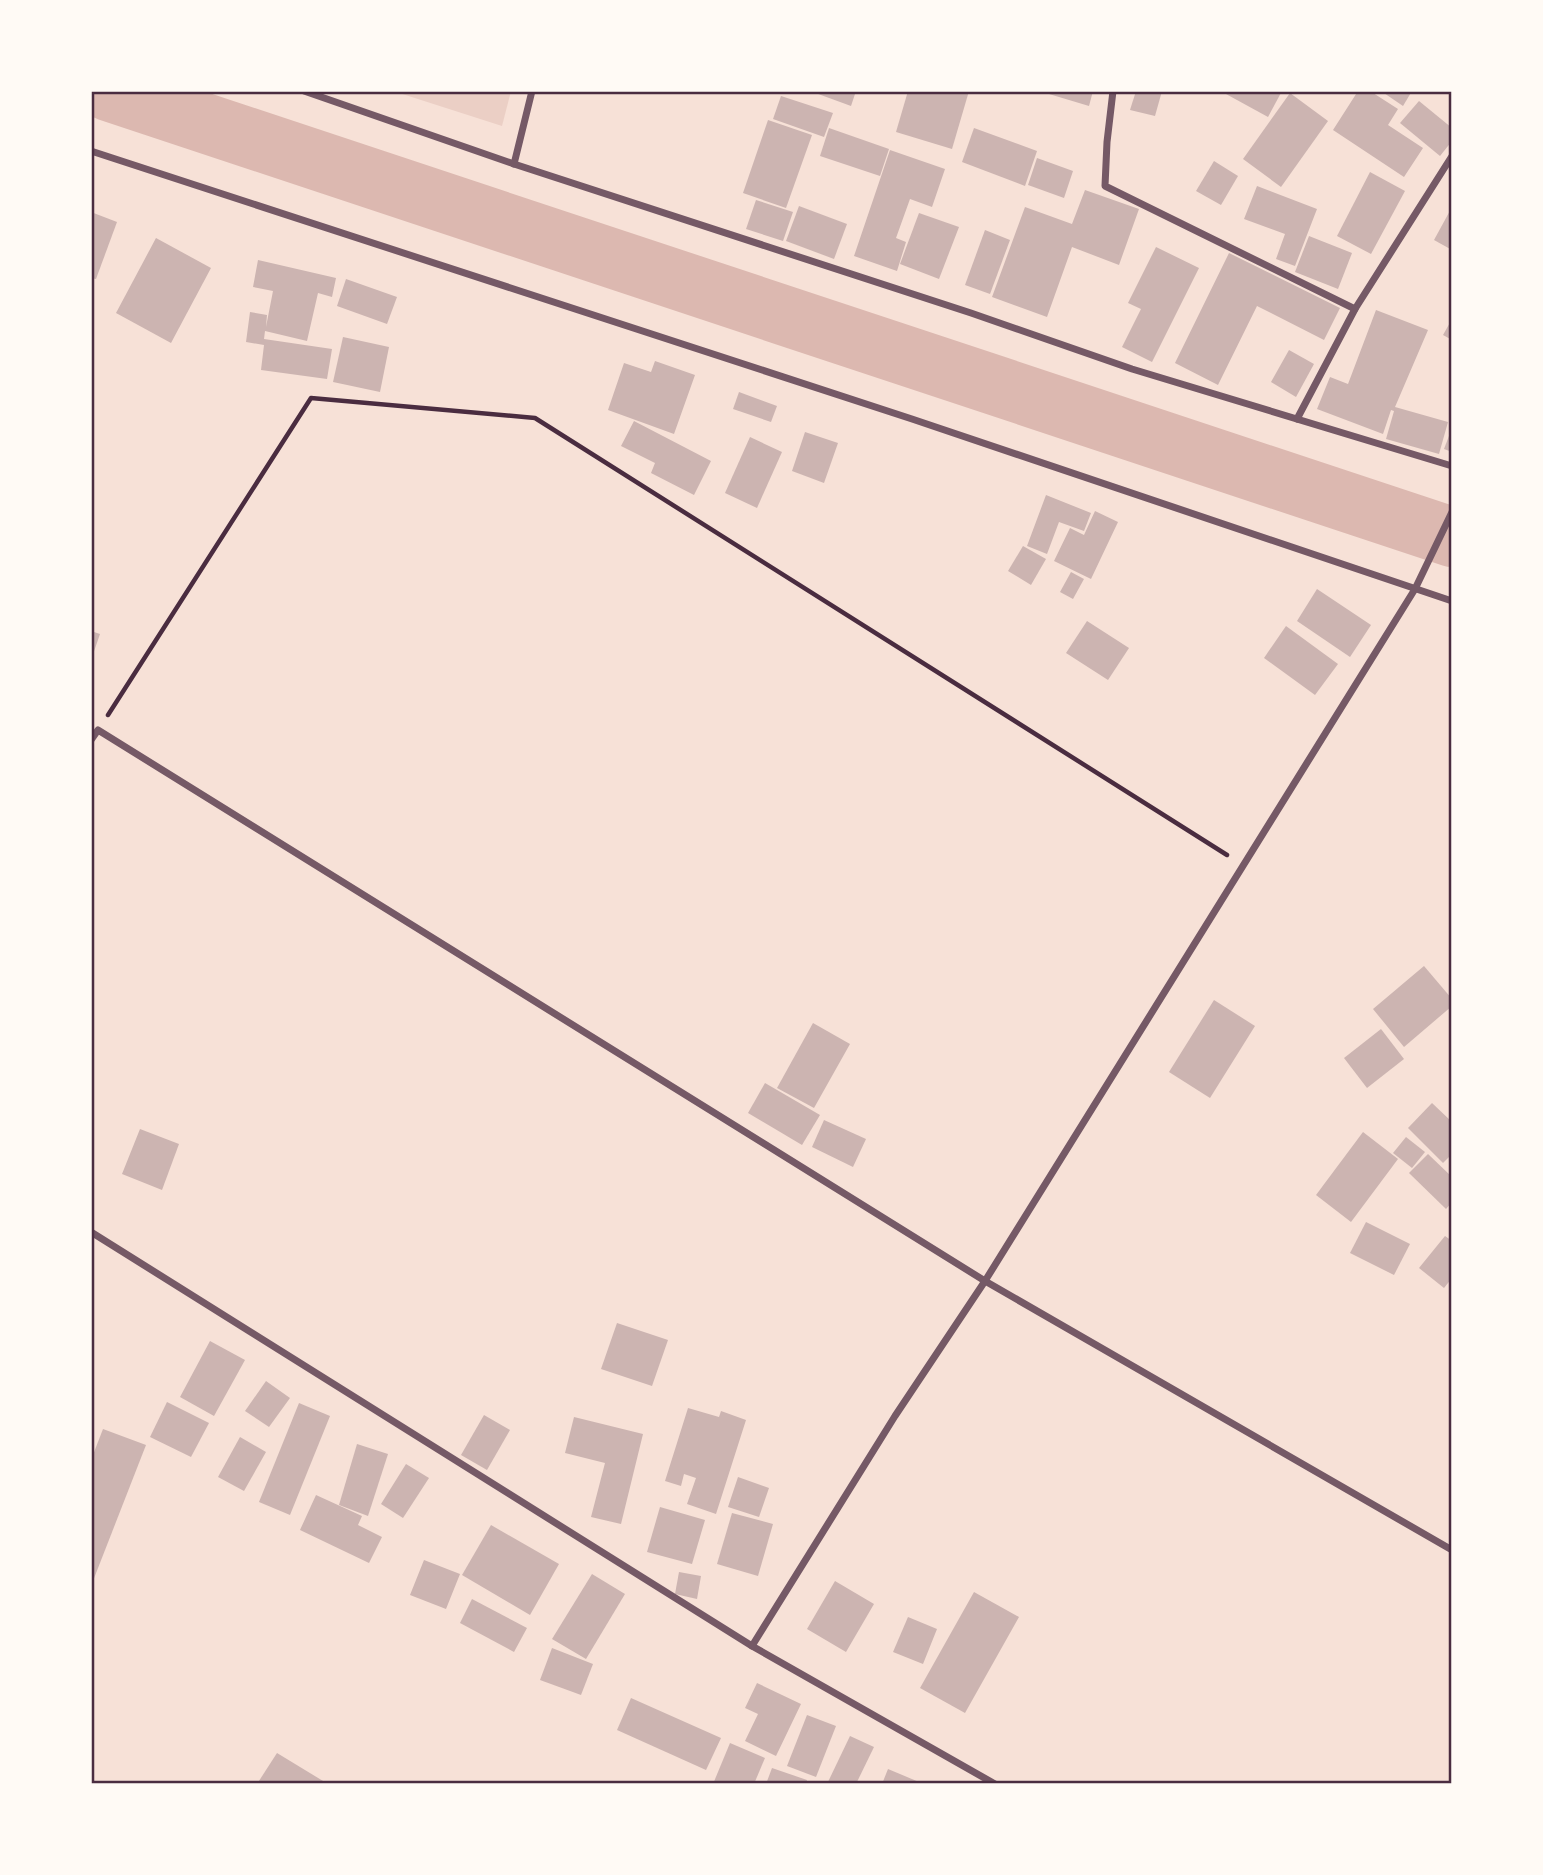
<svg xmlns="http://www.w3.org/2000/svg" width="1543" height="1875" viewBox="0 0 1543 1875" font-family="'DM Sans',sans-serif">
  <style>
    .green { fill: #ebcfc5 }
    .lines { fill: none; stroke-linecap: round; stroke-linejoin: round }
    .river { stroke: #dcb8b0; stroke-width: 60 }
    .building { fill: #ccb4b1 }
    .path { stroke: #4a2c40; stroke-width: 4.5 }
    .minor { stroke: #755966; stroke-width: 7 }
    .neatline { fill: none; stroke: #4a2c40; stroke-width: 2.5 }
  </style>
  <rect width="100%" height="100%" fill="#f7e1d7"/>
  <path class="green" d="M 393,91 L 511,91 L 502,126 Z"/>
  <g class="lines">
    <path class="river" d="M 108,91 L 1452,537"/>
  </g>
  <g class="building">
    <path d="M 810,91 L 856,91 L 851,106 Z"/>
    <path d="M 908,91 L 969,91 L 952,149 L 896,132 Z"/>
    <path d="M 1039,91 L 1093,91 L 1089,106 Z"/>
    <path d="M 1136,91 L 1162,91 L 1155,116 L 1130,110 Z"/>
    <path d="M 1227,91 L 1282,91 L 1268,117 L 1226,94 Z"/>
    <path d="M 1358,91 L 1370,91 L 1398,109 L 1388,125 L 1423,148 L 1404,177 L 1333,130 Z"/>
    <path d="M 1381,91 L 1412,91 L 1403,106 Z"/>
    <path d="M 1290,93 L 1328,121 L 1281,187 L 1243,159 Z"/>
    <path d="M 781,96 L 833,113 L 824,137 L 773,119 Z"/>
    <path d="M 1419,101 L 1452,128 L 1452,141 L 1440,156 L 1400,123 Z"/>
    <path d="M 768,120 L 812,135 L 786,208 L 743,193 Z"/>
    <path d="M 829,128 L 889,149 L 880,176 L 820,156 Z"/>
    <path d="M 974,128 L 1037,151 L 1025,186 L 962,162 Z"/>
    <path d="M 890,150 L 945,169 L 932,207 L 910,199 L 896,238 L 906,242 L 897,271 L 854,256 Z"/>
    <path d="M 1037,158 L 1073,171 L 1064,198 L 1028,185 Z"/>
    <path d="M 1214,161 L 1238,176 L 1221,205 L 1196,191 Z"/>
    <path d="M 1370,172 L 1405,191 L 1371,254 L 1337,236 Z"/>
    <path d="M 1257,186 L 1317,209 L 1295,266 L 1276,259 L 1285,234 L 1244,219 Z"/>
    <path d="M 1085,190 L 1139,209 L 1119,265 L 1072,247 L 1047,317 L 992,297 L 1025,207 L 1072,224 Z"/>
    <path d="M 756,200 L 793,212 L 783,241 L 746,229 Z"/>
    <path d="M 799,206 L 847,224 L 834,259 L 786,241 Z"/>
    <path d="M 1452,207 L 1452,250 L 1434,240 Z"/>
    <path d="M 91,212 L 117,222 L 96,279 L 91,278 Z"/>
    <path d="M 919,213 L 959,227 L 939,279 L 900,264 Z"/>
    <path d="M 985,230 L 1010,240 L 990,294 L 965,285 Z"/>
    <path d="M 1309,236 L 1352,253 L 1338,289 L 1295,272 Z"/>
    <path d="M 156,238 L 211,268 L 171,343 L 116,313 Z"/>
    <path d="M 1156,247 L 1199,268 L 1152,362 L 1122,347 L 1141,309 L 1128,303 Z"/>
    <path d="M 1229,253 L 1340,308 L 1324,340 L 1257,306 L 1218,385 L 1175,363 Z"/>
    <path d="M 258,260 L 336,278 L 332,297 L 318,293 L 307,341 L 265,331 L 264,339 L 332,349 L 327,379 L 261,370 L 264,345 L 246,342 L 250,312 L 267,315 L 266,327 L 273,291 L 253,287 Z"/>
    <path d="M 346,279 L 397,297 L 387,324 L 337,306 Z"/>
    <path d="M 1376,310 L 1428,330 L 1395,407 L 1448,422 L 1439,454 L 1386,439 L 1394,411 L 1391,410 L 1383,434 L 1317,409 L 1330,377 L 1348,384 Z"/>
    <path d="M 1452,319 L 1452,340 L 1443,335 Z"/>
    <path d="M 343,337 L 389,347 L 380,392 L 333,382 Z"/>
    <path d="M 1289,350 L 1314,364 L 1296,397 L 1271,382 Z"/>
    <path d="M 655,361 L 695,375 L 674,434 L 608,410 L 624,363 L 651,372 Z"/>
    <path d="M 739,392 L 777,406 L 771,422 L 733,409 Z"/>
    <path d="M 634,421 L 711,461 L 694,495 L 651,473 L 655,463 L 621,446 Z"/>
    <path d="M 1452,428 L 1452,452 L 1444,449 Z"/>
    <path d="M 805,432 L 838,443 L 824,483 L 792,471 Z"/>
    <path d="M 750,437 L 782,452 L 757,508 L 725,493 Z"/>
    <path d="M 1046,495 L 1091,513 L 1084,531 L 1059,522 L 1047,554 L 1027,546 Z"/>
    <path d="M 1095,511 L 1118,522 L 1091,579 L 1054,561 L 1070,528 L 1084,535 Z"/>
    <path d="M 1023,546 L 1046,559 L 1031,585 L 1008,571 Z"/>
    <path d="M 1071,572 L 1084,579 L 1073,599 L 1060,592 Z"/>
    <path d="M 1317,589 L 1371,625 L 1350,657 L 1297,621 Z"/>
    <path d="M 1087,621 L 1129,648 L 1108,680 L 1066,653 Z"/>
    <path d="M 1286,626 L 1338,664 L 1315,695 L 1264,658 Z"/>
    <path d="M 91,631 L 100,634 L 91,660 Z"/>
    <path d="M 1424,966 L 1452,999 L 1452,1006 L 1404,1047 L 1373,1009 Z"/>
    <path d="M 1214,1000 L 1255,1026 L 1210,1098 L 1169,1072 Z"/>
    <path d="M 813,1023 L 850,1044 L 814,1108 L 777,1088 Z"/>
    <path d="M 1381,1029 L 1404,1059 L 1367,1088 L 1344,1058 Z"/>
    <path d="M 765,1083 L 820,1115 L 802,1145 L 748,1113 Z"/>
    <path d="M 1432,1103 L 1452,1122 L 1452,1154 L 1443,1163 L 1408,1128 Z"/>
    <path d="M 824,1120 L 866,1139 L 853,1167 L 812,1147 Z"/>
    <path d="M 140,1129 L 179,1144 L 162,1190 L 122,1174 Z"/>
    <path d="M 1363,1132 L 1398,1159 L 1351,1222 L 1316,1195 Z"/>
    <path d="M 1406,1137 L 1425,1152 L 1412,1168 L 1393,1153 Z"/>
    <path d="M 1428,1154 L 1452,1177 L 1452,1202 L 1446,1209 L 1409,1173 Z"/>
    <path d="M 1366,1222 L 1410,1244 L 1394,1275 L 1350,1253 Z"/>
    <path d="M 1445,1236 L 1452,1241 L 1452,1278 L 1444,1288 L 1419,1268 Z"/>
    <path d="M 617,1323 L 668,1340 L 652,1386 L 601,1369 Z"/>
    <path d="M 210,1341 L 245,1360 L 214,1416 L 180,1397 Z"/>
    <path d="M 266,1381 L 290,1398 L 269,1427 L 245,1411 Z"/>
    <path d="M 167,1402 L 209,1423 L 191,1457 L 150,1437 Z"/>
    <path d="M 299,1403 L 330,1416 L 290,1515 L 259,1502 Z"/>
    <path d="M 688,1408 L 719,1417 L 721,1411 L 746,1420 L 716,1514 L 687,1504 L 696,1478 L 684,1474 L 681,1486 L 665,1481 Z"/>
    <path d="M 484,1415 L 510,1430 L 487,1470 L 461,1455 Z"/>
    <path d="M 574,1417 L 643,1434 L 621,1524 L 591,1517 L 605,1463 L 565,1453 Z"/>
    <path d="M 103,1429 L 146,1445 L 91,1586 L 91,1460 Z"/>
    <path d="M 240,1437 L 266,1452 L 244,1491 L 218,1477 Z"/>
    <path d="M 357,1444 L 388,1454 L 368,1516 L 339,1505 Z"/>
    <path d="M 406,1464 L 429,1478 L 403,1518 L 381,1504 Z"/>
    <path d="M 738,1477 L 769,1488 L 759,1517 L 728,1507 Z"/>
    <path d="M 316,1495 L 362,1516 L 358,1525 L 382,1537 L 369,1563 L 300,1530 Z"/>
    <path d="M 660,1507 L 705,1520 L 692,1564 L 647,1552 Z"/>
    <path d="M 732,1513 L 773,1524 L 758,1576 L 717,1564 Z"/>
    <path d="M 491,1525 L 559,1564 L 530,1615 L 462,1575 Z"/>
    <path d="M 424,1560 L 460,1574 L 446,1609 L 410,1595 Z"/>
    <path d="M 679,1572 L 701,1576 L 697,1599 L 675,1594 Z"/>
    <path d="M 592,1574 L 625,1594 L 586,1659 L 552,1639 Z"/>
    <path d="M 835,1581 L 874,1604 L 846,1652 L 807,1629 Z"/>
    <path d="M 974,1592 L 1019,1617 L 965,1713 L 920,1688 Z"/>
    <path d="M 472,1599 L 527,1628 L 514,1652 L 460,1623 Z"/>
    <path d="M 908,1617 L 937,1629 L 923,1664 L 893,1652 Z"/>
    <path d="M 552,1648 L 593,1664 L 581,1695 L 540,1680 Z"/>
    <path d="M 757,1683 L 801,1704 L 776,1756 L 745,1741 L 758,1714 L 745,1708 Z"/>
    <path d="M 631,1698 L 721,1738 L 706,1770 L 617,1730 Z"/>
    <path d="M 807,1715 L 836,1726 L 816,1777 L 787,1766 Z"/>
    <path d="M 850,1736 L 874,1747 L 856,1784 L 827,1784 Z"/>
    <path d="M 730,1743 L 765,1758 L 754,1784 L 713,1784 Z"/>
    <path d="M 277,1753 L 328,1784 L 257,1784 Z"/>
    <path d="M 772,1768 L 807,1780 L 806,1784 L 766,1784 Z"/>
    <path d="M 888,1769 L 919,1782 L 918,1784 L 882,1784 Z"/>
  </g>
  <g class="lines">
    <path class="path" d="M 108,715 L 311,398 L 535,418 L 1227,855"/>
    <g class="minor">
      <path d="M 304,91 L 514,164 L 971,313 L 1132,369 L 1452,466"/>
      <path d="M 1113,91 L 1107,142 L 1105,186 L 1355,309"/>
      <path d="M 91,151 L 912,419 L 1452,601"/>
      <path d="M 514,164 L 532,91"/>
      <path d="M 1297,419 L 1355,309 L 1452,156"/>
      <path d="M 91,740 L 98,730 L 985,1281 L 1452,1550"/>
      <path d="M 91,1232 L 752,1646 L 995,1784"/>
      <path d="M 752,1646 L 895,1416 L 985,1281 L 1415,589 L 1452,512"/>
    </g>
  </g>
  <rect width="1543" height="1875" fill="none" stroke="#fffaf5" stroke-width="186"/>
  <rect x="93" y="93" width="1357" height="1689" class="neatline"/>
</svg>
